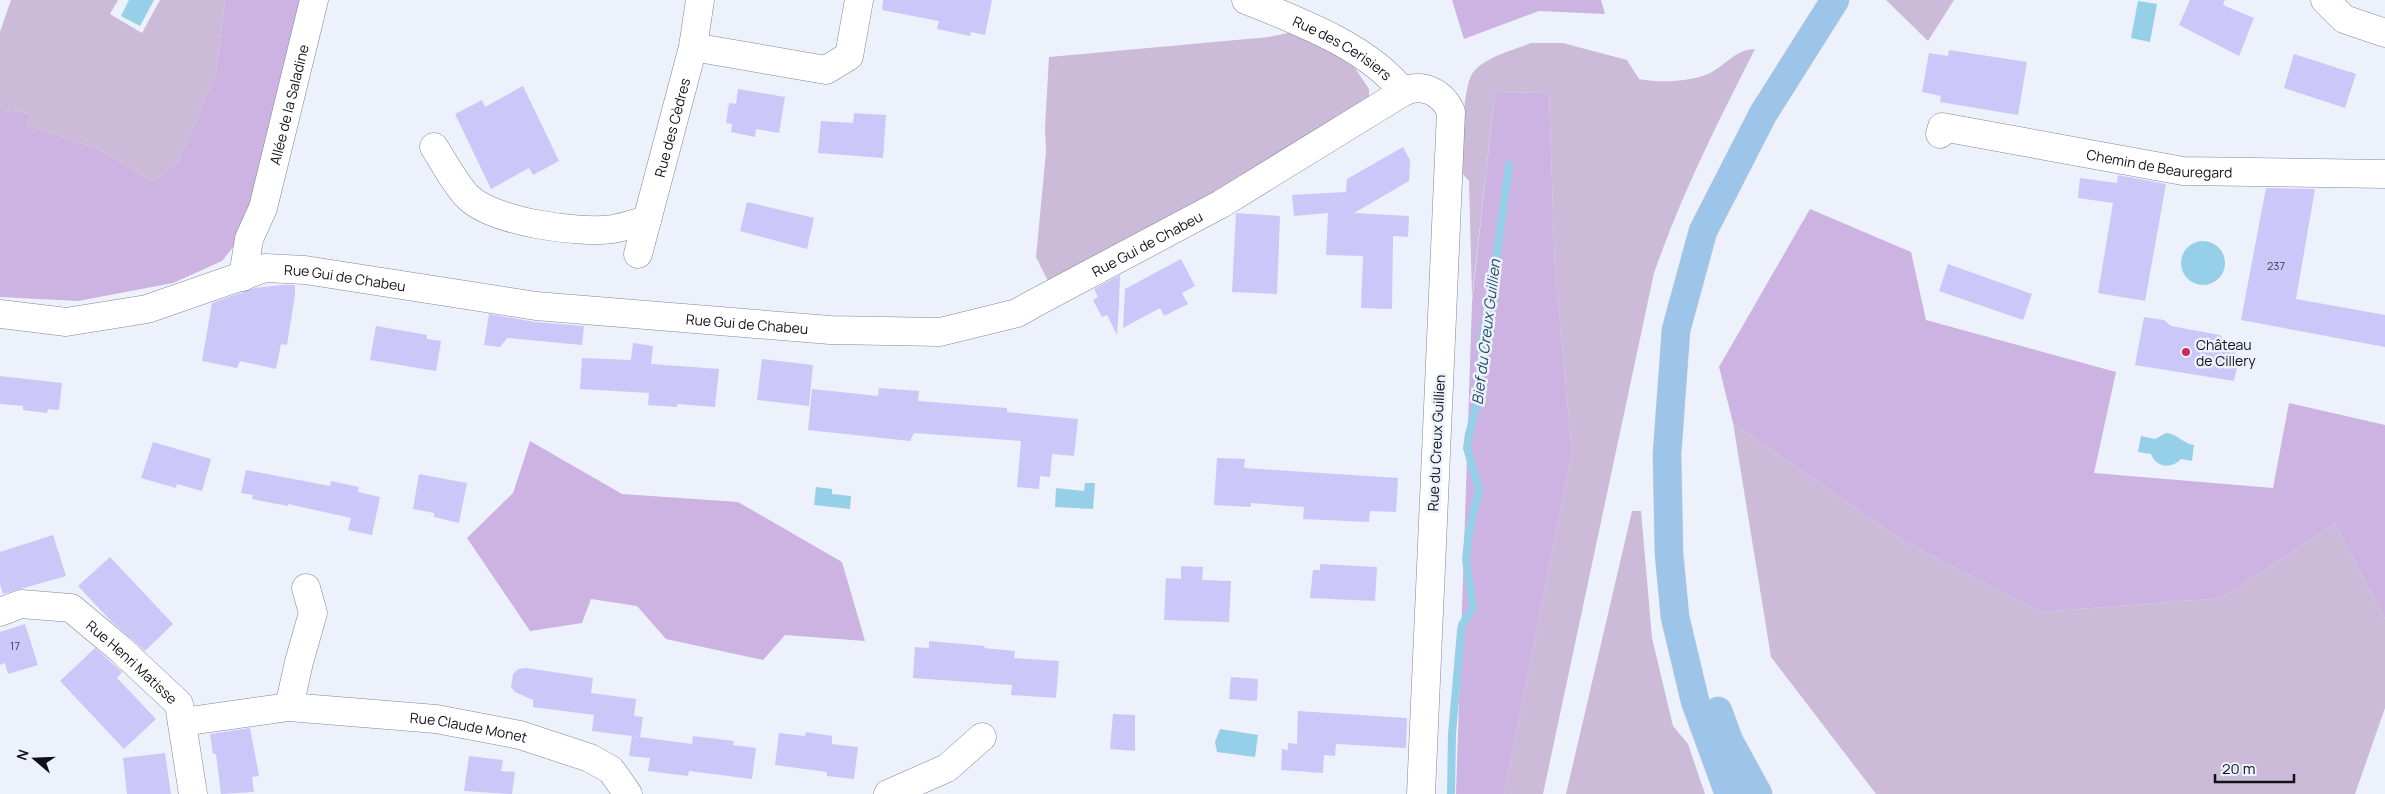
<svg xmlns="http://www.w3.org/2000/svg" width="2385" height="794" viewBox="0 0 2385 794" font-family="Manrope,sans-serif">
  <style>
    .green { fill: #cbbbd8 }
    .forest { fill: #ccb3e1 }
    .water { fill: #96cfe8 }
    .lines { fill: none; stroke-linecap: round; stroke-linejoin: round }
    .stream { stroke: #96cfe8; stroke-width: 8 }
    .building { fill: #cbc7f8 }
    .minor-casing { stroke: #818797; stroke-width: 29 }
    .primary-casing { stroke: #cfcfd1; stroke-width: 29 }
    .minor { stroke: #fff; stroke-width: 28 }
    .primary { stroke: #9dc4e9; stroke-width: 28 }
    .poi-dot { fill: #c03054; stroke: #edf1fc; stroke-width: 2 }
    .labels { text-anchor: middle; dominant-baseline: central; stroke-width: 5; stroke-linejoin: round; paint-order: stroke }
    .number-label { font-size: 11px; fill: #3e3e4f }
    .street-label { font-size: 14px; fill: #0f1117; stroke: #edf1fc }
    .poi-label { font-size: 14px; fill: #0f1117; stroke: #edf1fc; text-anchor: start }
    .water-label { font-size: 15px; font-style: italic; fill: #1f4e60; stroke: #edf1fc }
  </style>
  <rect width="100%" height="100%" fill="#edf1fc"/>
  <g class="green">
    <path d="M 11,0 L 118,0 L 110,14 L 142,33 L 160,0 L 225,0 L 216,73 L 178,162 L 153,182 L 101,150 L 27,125 L 30,113 L 4,110 L 0,106 L 0,32 Z"/>
    <path d="M 1886,0 L 1954,0 L 1928,41 Z"/>
    <path d="M 1288,33 L 1300,33 L 1336,54 L 1355,68 L 1369,89 L 1369,101 L 1266,165 L 1048,281 L 1036,257 L 1046,152 L 1045,128 L 1049,57 L 1269,37 Z"/>
    <path d="M 1531,43 L 1563,43 L 1627,60 L 1639,79 C 1660,83 1688,82 1708,74 C 1725,66 1736,49 1755,49 C 1717,124 1682,193 1654,273 L 1543,794 L 1504,794 L 1572,453 L 1555,271 L 1549,92 L 1495,93 L 1472,298 L 1469,181 L 1462,173 C 1463,152 1461,83 1475,70 C 1488,56 1514,50 1531,43 Z"/>
    <path d="M 1733,423 L 1902,540 L 2041,612 L 2221,598 L 2335,524 L 2385,619 L 2385,708 L 2355,794 L 1876,794 L 1771,657 Z"/>
    <path d="M 1632,511 L 1641,511 L 1652,638 L 1673,726 L 1688,744 L 1705,794 L 1566,794 Z"/>
  </g>
  <g class="forest">
    <path d="M 225,0 L 302,0 L 246,231 L 222,261 L 173,283 L 78,301 L 0,297 L 0,106 L 4,110 L 30,113 L 27,125 L 101,150 L 153,182 L 178,162 L 216,73 Z"/>
    <path d="M 1452,0 L 1601,0 L 1605,14 L 1539,11 L 1464,39 Z"/>
    <path d="M 1549,92 L 1555,271 L 1572,453 L 1504,794 L 1456,794 L 1472,302 L 1495,93 Z"/>
    <path d="M 1810,209 L 1911,252 L 1926,320 L 2116,372 L 2094,473 L 2273,488 L 2289,403 L 2385,425 L 2385,619 L 2335,524 L 2221,598 L 2041,612 L 1902,540 L 1733,423 L 1719,367 Z"/>
    <path d="M 530,441 L 622,494 L 738,502 L 842,562 L 865,641 L 785,635 L 763,660 L 666,639 L 637,606 L 591,599 L 582,623 L 530,631 L 467,538 L 513,493 Z"/>
  </g>
  <g class="water">
    <path d="M 129,0 L 154,0 L 140,26 L 121,16 Z"/>
    <path d="M 2138,1 L 2157,4 L 2150,42 L 2131,38 Z"/>
    <circle cx="2203" cy="263" r="22"/>
    <path d="M 2166,433 C 2178,434 2182,443 2194,445 L 2192,461 L 2181,459 C 2171,470 2156,467 2151,454 L 2138,452 L 2141,436 L 2155,439 Z"/>
    <path d="M 1085,483 L 1095,483 L 1093,509 L 1055,507 L 1056,488 L 1084,491 Z"/>
    <path d="M 816,487 L 832,489 L 832,494 L 851,496 L 850,509 L 814,505 Z"/>
    <path d="M 1220,729 L 1258,735 L 1255,757 L 1217,752 L 1215,742 Z"/>
  </g>
  <g class="lines">
    <path class="stream" d="M 1451,794 L 1452,734 L 1461,631 L 1462,625 L 1473,608 L 1466,559 L 1469,532 L 1479,490 L 1467,448 L 1469,434 L 1481,390 L 1481,344 L 1493,283 L 1509,165"/>
  </g>
  <g class="building">
    <path d="M 883,0 L 992,0 L 985,35 L 971,32 L 970,36 L 937,29 L 939,21 L 882,10 Z"/>
    <path d="M 2190,0 L 2225,0 L 2223,5 L 2254,18 L 2239,56 L 2179,25 Z"/>
    <path d="M 1949,50 L 2027,62 L 2018,115 L 1940,102 L 1941,96 L 1922,92 L 1929,53 L 1948,56 Z"/>
    <path d="M 2294,54 L 2356,74 L 2345,108 L 2284,88 Z"/>
    <path d="M 523,86 L 559,161 L 533,175 L 529,168 L 491,189 L 455,114 L 482,100 L 485,107 Z"/>
    <path d="M 738,89 L 785,97 L 779,133 L 756,129 L 755,137 L 731,132 L 732,124 L 726,123 L 729,103 L 736,104 Z"/>
    <path d="M 854,113 L 886,115 L 883,158 L 818,153 L 821,121 L 853,123 Z"/>
    <path d="M 1403,147 L 1410,160 L 1409,181 L 1354,213 L 1409,216 L 1408,237 L 1393,236 L 1392,309 L 1361,308 L 1363,256 L 1326,255 L 1328,213 L 1294,216 L 1292,195 L 1346,192 L 1347,179 Z"/>
    <path d="M 2118,175 L 2166,184 L 2145,301 L 2098,293 L 2113,203 L 2078,198 L 2080,178 L 2117,183 Z"/>
    <path d="M 2266,188 L 2315,189 L 2296,299 L 2385,315 L 2385,347 L 2241,320 Z"/>
    <path d="M 747,202 L 814,218 L 807,249 L 740,231 Z"/>
    <path d="M 1236,213 L 1280,216 L 1277,294 L 1232,292 Z"/>
    <path d="M 1181,259 L 1195,286 L 1182,293 L 1188,304 L 1164,316 L 1160,308 L 1123,328 L 1125,289 Z"/>
    <path d="M 1948,264 L 2032,294 L 2023,320 L 1939,291 Z"/>
    <path d="M 1120,275 L 1119,306 L 1117,335 L 1107,315 L 1102,317 L 1093,300 L 1098,297 L 1094,289 Z"/>
    <path d="M 283,285 L 295,285 L 295,295 L 287,345 L 281,344 L 276,369 L 240,361 L 237,368 L 202,361 L 212,303 L 254,288 Z"/>
    <path d="M 489,314 L 535,322 L 584,326 L 582,345 L 507,338 L 500,347 L 484,345 Z"/>
    <path d="M 2144,317 L 2164,320 L 2171,326 L 2220,335 L 2239,358 L 2234,381 L 2135,365 Z"/>
    <path d="M 376,326 L 427,335 L 427,339 L 441,341 L 436,371 L 370,360 Z"/>
    <path d="M 633,343 L 653,346 L 651,364 L 719,369 L 715,407 L 677,404 L 677,407 L 648,405 L 649,393 L 580,389 L 582,358 L 631,360 Z"/>
    <path d="M 762,359 L 813,365 L 809,406 L 757,400 Z"/>
    <path d="M 0,376 L 62,383 L 59,410 L 48,409 L 47,413 L 23,410 L 23,406 L 0,404 Z"/>
    <path d="M 879,388 L 919,391 L 918,401 L 1007,408 L 1007,412 L 1078,419 L 1074,456 L 1052,454 L 1050,477 L 1040,476 L 1039,489 L 1017,487 L 1021,441 L 914,433 L 910,441 L 808,430 L 812,389 L 878,396 Z"/>
    <path d="M 153,442 L 211,459 L 202,491 L 177,484 L 176,488 L 141,478 Z"/>
    <path d="M 1217,458 L 1245,459 L 1244,468 L 1398,478 L 1396,512 L 1370,511 L 1369,522 L 1303,519 L 1304,507 L 1251,503 L 1251,507 L 1214,505 Z"/>
    <path d="M 246,470 L 330,486 L 331,481 L 359,487 L 358,492 L 380,497 L 372,535 L 348,530 L 351,518 L 288,504 L 288,506 L 252,499 L 253,495 L 241,493 Z"/>
    <path d="M 419,474 L 467,483 L 459,523 L 434,517 L 434,513 L 413,509 Z"/>
    <path d="M 53,535 L 66,576 L 3,594 L 0,584 L 0,552 Z"/>
    <path d="M 110,557 L 173,624 L 145,651 L 109,619 L 78,586 Z"/>
    <path d="M 1320,564 L 1377,567 L 1375,601 L 1310,598 L 1313,570 L 1320,570 Z"/>
    <path d="M 1181,566 L 1203,567 L 1202,580 L 1231,581 L 1229,622 L 1164,620 L 1166,578 L 1181,579 Z"/>
    <path d="M 25,624 L 38,665 L 8,674 L 5,663 L 0,665 L 0,632 Z"/>
    <path d="M 929,641 L 985,646 L 984,648 L 1015,651 L 1014,658 L 1059,661 L 1056,698 L 1011,695 L 1012,685 L 913,678 L 915,647 L 929,648 Z"/>
    <path d="M 95,648 L 122,672 L 117,678 L 156,719 L 124,749 L 60,681 Z"/>
    <path d="M 526,668 L 593,678 L 591,693 L 636,699 L 634,716 L 643,717 L 640,737 L 592,731 L 594,715 L 533,707 L 533,700 L 515,692 L 511,687 L 513,674 L 518,669 Z"/>
    <path d="M 1231,677 L 1258,679 L 1257,701 L 1229,699 Z"/>
    <path d="M 1298,711 L 1407,718 L 1406,748 L 1336,744 L 1335,756 L 1324,755 L 1323,773 L 1281,770 L 1282,749 L 1288,750 L 1288,743 L 1297,744 Z"/>
    <path d="M 1113,714 L 1135,715 L 1135,751 L 1110,749 Z"/>
    <path d="M 250,728 L 259,776 L 252,777 L 254,792 L 221,794 L 216,754 L 213,754 L 210,734 Z"/>
    <path d="M 806,732 L 832,736 L 832,744 L 858,747 L 854,779 L 827,776 L 827,772 L 775,765 L 779,733 L 805,736 Z"/>
    <path d="M 632,736 L 692,744 L 693,736 L 734,741 L 733,745 L 756,748 L 752,779 L 689,771 L 688,776 L 648,771 L 650,758 L 629,756 Z"/>
    <path d="M 165,753 L 171,794 L 127,794 L 123,758 Z"/>
    <path d="M 469,756 L 503,760 L 501,771 L 515,772 L 512,794 L 464,791 Z"/>
  </g>
  <g class="lines">
    <g class="minor-casing">
      <g id="minor">
        <path id="s1" d="M 1246,0 C 1298,21 1369,47 1403,92"/>
        <path d="M 2325,0 L 2344,19 L 2385,33"/>
        <path d="M 693,47 L 826,70 L 849,56 L 859,0"/>
        <path id="s2" d="M 1940,134 L 1942,127 L 2183,171 L 2385,174"/>
        <path d="M 434,147 C 444,162 456,186 469,198 C 495,222 579,234 613,229 C 625,227 636,223 647,220"/>
        <path id="s3" d="M 638,254 L 693,47 L 700,0"/>
        <path id="s4" d="M 243,277 L 249,239 L 263,208 L 314,0"/>
        <path id="s5" d="M 0,314 L 66,322 L 147,309 L 265,268 L 305,270 L 536,306 L 830,330 L 940,332 L 1017,313 L 1033,304 L 1221,204 L 1403,92 C 1423,82 1443,93 1451,112 L 1421,794"/>
        <path id="s6" d="M 0,612 L 21,604 L 71,608 L 119,648 L 179,704 L 193,794"/>
        <path d="M 289,707 L 299,662 L 313,613 L 306,588"/>
        <path id="s7" d="M 182,722 L 289,707 L 436,719 L 520,735 L 590,758 L 611,770 L 628,794"/>
        <path d="M 888,794 L 947,768 L 982,737"/>
      </g>
    </g>
    <g class="primary-casing">
      <g id="primary">
        <path d="M 1718,711 L 1729,741 L 1758,794"/>
        <path d="M 1729,794 L 1695,701 L 1675,617 L 1669,554 L 1667,454 L 1676,330 L 1703,231 L 1763,114 L 1835,0"/>
      </g>
    </g>
    <use href="#minor" class="minor"/>
    <use href="#primary" class="primary"/>
  </g>
  <circle class="poi-dot" cx="2186" cy="352" r="5"/>
  <g class="labels">
    <g class="number-label">
      <text x="2276" y="265">237</text>
      <text x="15" y="645">17</text>
    </g>
    <g class="street-label">
      <text stroke="none"><textPath href="#s1" startOffset="108">Rue des Cerisiers</textPath></text>
      <text stroke="none"><textPath href="#s4" startOffset="179">Allée de la Saladine</textPath></text>
      <text stroke="none"><textPath href="#s3" startOffset="131">Rue des Cèdres</textPath></text>
      <text stroke="none"><textPath href="#s2" startOffset="228">Chemin de Beauregard</textPath></text>
      <text stroke="none"><textPath href="#s5" startOffset="1179">Rue Gui de Chabeu</textPath></text>
      <text stroke="none"><textPath href="#s5" startOffset="354">Rue Gui de Chabeu</textPath></text>
      <text stroke="none"><textPath href="#s5" startOffset="759">Rue Gui de Chabeu</textPath></text>
      <text transform="translate(1436 443) rotate(-87)">Rue du Creux Guillien</text>
      <text stroke="none"><textPath href="#s6" startOffset="154">Rue Henri Matisse</textPath></text>
      <text stroke="none"><textPath href="#s7" startOffset="289">Rue Claude Monet</textPath></text>
    </g>
    <g class="poi-label">
      <text x="2196" y="344">Château<tspan x="2196" dy="16">de Cillery</tspan></text>
    </g>
    <g class="water-label">
      <text transform="translate(1486 332) rotate(-83)">Bief du Creux Guillien</text>
    </g>
  </g>
  <g transform="translate(35 759) rotate(289)" stroke="#edf1fc" stroke-width="4" paint-order="stroke">
  <path d="M0-4L9 19L0 12L-9 19Z" fill="#0f1117"/>
  <text y="-8" font-size="14" font-weight="bold" text-anchor="middle" fill="#0f1117">N</text>
  </g>
  <path d="M2215 774v8h79v-8" fill="none" stroke="#0f1117" stroke-width="2.5"/>
  <text x="2222" y="774" font-size="15" fill="#0f1117" stroke="#edf1fc" stroke-width="4" paint-order="stroke">20 m</text>
</svg>
